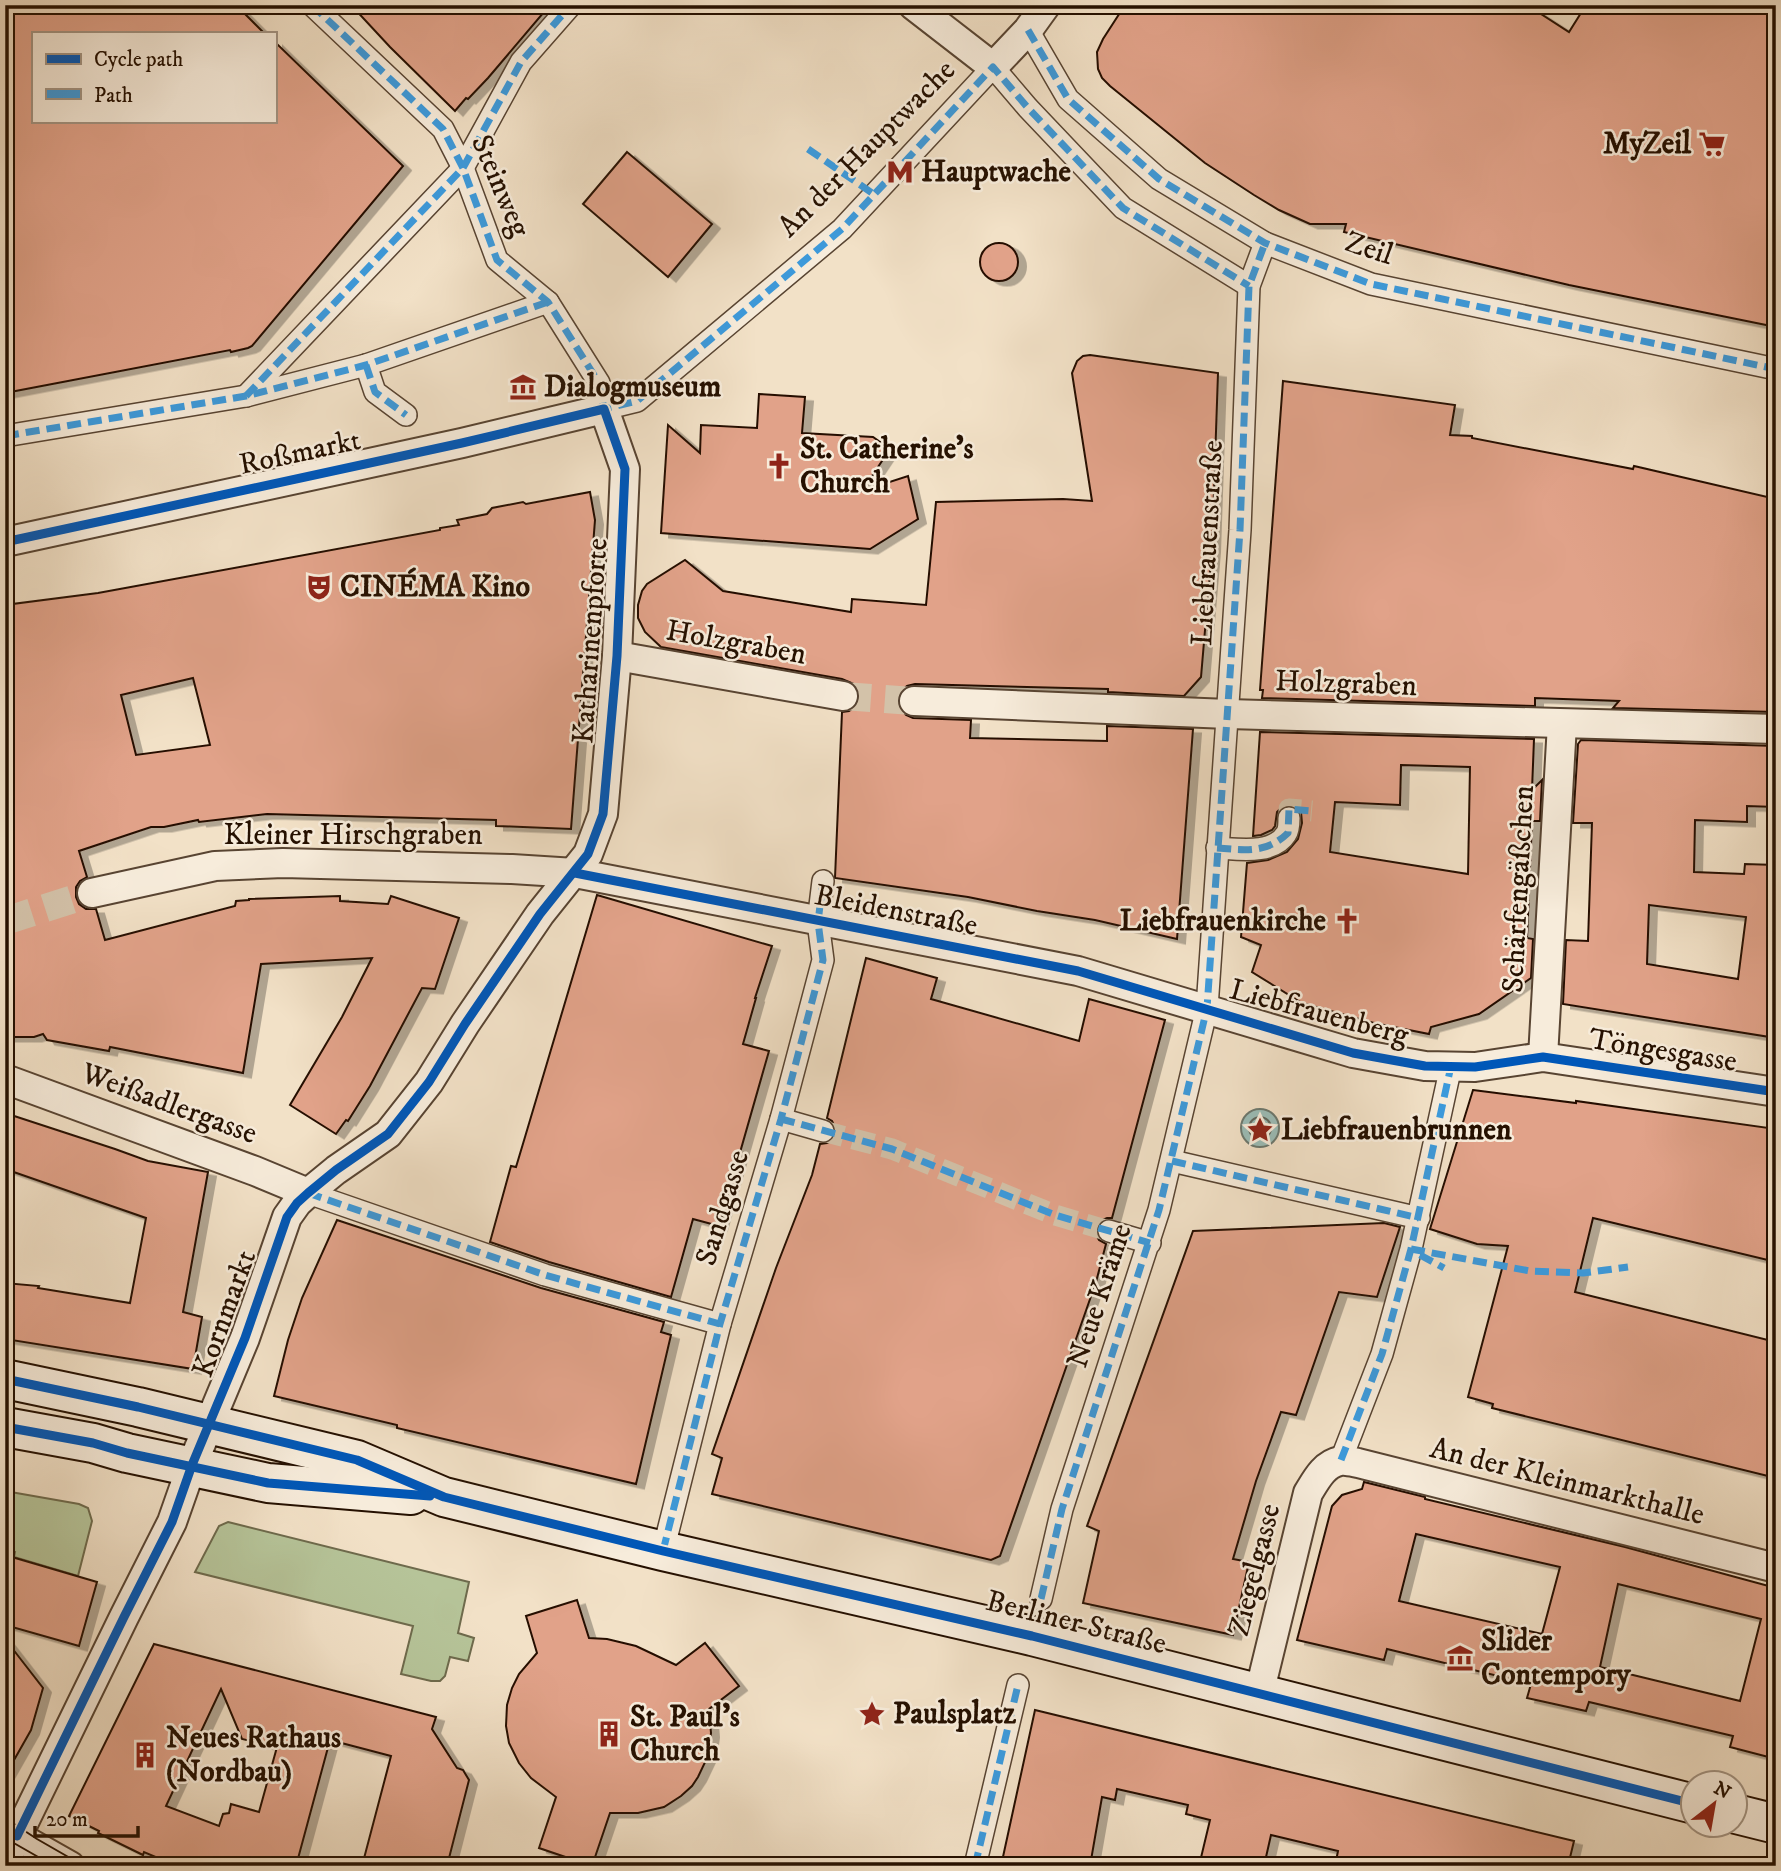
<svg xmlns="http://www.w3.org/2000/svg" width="1781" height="1871" viewBox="0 0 1781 1871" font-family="'IM FELL DW Pica',serif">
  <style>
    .green { fill: #b6c499; stroke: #6e6a4c; stroke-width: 2 }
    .water { fill: #9bbdb7; stroke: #6c786e; stroke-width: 2 }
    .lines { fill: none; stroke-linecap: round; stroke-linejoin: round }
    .shore { stroke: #60665c; stroke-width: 2 }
    .building { fill: #e1a289; stroke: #251000; stroke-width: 2; fill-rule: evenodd; filter: url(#shadow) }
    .pedestrian-tunnel { stroke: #d3c2a9; stroke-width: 21; stroke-dasharray: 21 10; stroke-linecap: butt }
    .minor-tunnel { stroke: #d3c2a9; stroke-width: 28; stroke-dasharray: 28 14; stroke-linecap: butt }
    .pedestrian-casing { stroke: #584432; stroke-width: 24 }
    .minor-casing { stroke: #584432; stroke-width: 32 }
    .secondary-casing { stroke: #251000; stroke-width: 42 }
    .pedestrian { stroke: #f7ecdb; stroke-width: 21 }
    .minor { stroke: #f7ecdb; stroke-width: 28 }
    .secondary { stroke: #f7ecdb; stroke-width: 38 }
    .tram { stroke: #251000; stroke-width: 2 }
    .quiet { stroke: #3c9adc; stroke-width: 7; stroke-dasharray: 14 7; stroke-linecap: butt }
    .cycleway-casing { stroke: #f7ecdb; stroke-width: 13 }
    .cycleway { stroke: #0057b8; stroke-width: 9 }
    .labels { text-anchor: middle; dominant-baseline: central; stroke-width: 5; stroke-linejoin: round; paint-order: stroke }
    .poi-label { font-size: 30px; font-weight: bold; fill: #251000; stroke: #f7ecdb; text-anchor: start }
    .street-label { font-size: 30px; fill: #251000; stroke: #f7ecdb }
  </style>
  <defs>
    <filter id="shadow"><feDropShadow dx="8" dy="4.5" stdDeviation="0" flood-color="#0004"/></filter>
  </defs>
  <rect width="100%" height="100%" fill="#f2e1c7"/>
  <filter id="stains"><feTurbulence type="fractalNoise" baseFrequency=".00286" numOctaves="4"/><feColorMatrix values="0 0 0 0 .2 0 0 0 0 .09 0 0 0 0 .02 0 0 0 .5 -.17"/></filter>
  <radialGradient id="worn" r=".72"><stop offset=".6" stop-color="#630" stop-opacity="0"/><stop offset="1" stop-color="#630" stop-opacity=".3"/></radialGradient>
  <g class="green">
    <path d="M 5,1491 L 79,1504 L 88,1508 L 92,1521 L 78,1576 L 14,1557 L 15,1552 L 5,1549 Z"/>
    <path d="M 228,1522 L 469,1582 L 458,1633 L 474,1638 L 468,1661 L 450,1657 L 445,1676 L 440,1681 L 431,1681 L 401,1674 L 413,1626 L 195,1572 L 219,1526 Z"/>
  </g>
  <circle class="water" cx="1260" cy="1128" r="19"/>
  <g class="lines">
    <circle class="shore" cx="1260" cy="1128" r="11"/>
  </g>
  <g class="building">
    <path d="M 5,5 L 236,5 L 264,33 L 33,33 L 33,121 L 275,121 L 275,42 L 403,166 L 252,346 L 248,348 L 231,352 L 230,350 L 5,393 Z"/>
    <path d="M 351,5 L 550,5 L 488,78 L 468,99 L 466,98 L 455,111 L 390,47 Z"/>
    <path d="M 1125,5 L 1527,5 L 1569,32 L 1586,5 L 1776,5 L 1776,327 L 1569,285 L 1344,232 L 1346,224 L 1310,224 L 1279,210 L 1254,195 L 1205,163 L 1110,86 L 1102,78 L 1098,69 L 1097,52 L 1103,39 Z"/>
    <path d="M 627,152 L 712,224 L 668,277 L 583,204 Z"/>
    <circle cx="999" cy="262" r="19"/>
    <path d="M 1090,355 L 1218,373 L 1212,548 L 1201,677 L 1184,696 L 1108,692 L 1108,689 L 915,684 L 907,686 L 900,692 L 897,701 L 900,709 L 906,715 L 913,718 L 971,720 L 970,738 L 1107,741 L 1107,726 L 1193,729 L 1177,939 L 1095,920 L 1037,911 L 968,897 L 835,878 L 842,712 L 849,711 L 855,707 L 859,700 L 859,691 L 854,684 L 842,679 L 661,647 L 645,632 L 638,618 L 638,605 L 642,591 L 647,584 L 685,560 L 723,591 L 851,612 L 852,599 L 926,605 L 936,502 L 1063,499 L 1092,501 L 1072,373 L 1077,361 L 1083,356 Z"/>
    <path d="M 1283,381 L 1455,405 L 1450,435 L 1472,436 L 1472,438 L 1633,469 L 1634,466 L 1776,499 L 1776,712 L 1613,708 L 1619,701 L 1535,698 L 1535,706 L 1262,698 L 1263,690 L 1260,690 Z"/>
    <path d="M 759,394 L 805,397 L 802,433 L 873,437 L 890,449 L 862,491 L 908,476 L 918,519 L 870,549 L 661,533 L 668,425 L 700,453 L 701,425 L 757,428 Z"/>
    <path d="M 590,492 L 595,520 L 571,829 L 496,826 L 496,820 L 267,814 L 199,822 L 198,820 L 164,827 L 151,827 L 79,851 L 87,877 L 80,881 L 76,887 L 76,897 L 79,904 L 86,909 L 96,909 L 105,940 L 235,906 L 236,901 L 249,900 L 249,899 L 340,896 L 340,901 L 388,904 L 391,896 L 459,918 L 435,989 L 422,988 L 370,1086 L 348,1121 L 346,1120 L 336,1134 L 290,1105 L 342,1017 L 372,958 L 261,964 L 243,1073 L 110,1047 L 109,1051 L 47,1040 L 43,1034 L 34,1037 L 5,1037 L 5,605 L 98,593 L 440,530 L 440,528 L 459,525 L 457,520 L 487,514 L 492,508 L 523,502 L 526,504 ZM 193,678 L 210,745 L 136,755 L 121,695 Z"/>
    <path d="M 1260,732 L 1534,739 L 1532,790 L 1542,780 L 1540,821 L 1532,821 L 1527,938 L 1533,939 L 1531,978 L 1479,1014 L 1431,1027 L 1429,1034 L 1374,1023 L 1302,1003 L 1252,972 L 1261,945 L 1241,937 L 1247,863 L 1268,860 L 1287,852 L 1298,839 L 1302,823 L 1301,812 L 1296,807 L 1290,805 L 1283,806 L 1277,812 L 1275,826 L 1272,830 L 1261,835 L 1253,836 ZM 1401,765 L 1470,767 L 1468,874 L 1330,852 L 1335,802 L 1400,805 Z"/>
    <path d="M 1581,740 L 1776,746 L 1776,807 L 1747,806 L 1747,822 L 1695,820 L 1694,872 L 1744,874 L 1745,864 L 1776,865 L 1776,1038 L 1563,1004 L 1566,940 L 1588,941 L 1592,823 L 1573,823 L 1578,744 ZM 1649,905 L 1746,917 L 1738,979 L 1647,964 Z"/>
    <path d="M 597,895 L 772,946 L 755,998 L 756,998 L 743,1044 L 769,1051 L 719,1226 L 693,1219 L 671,1297 L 549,1262 L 490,1242 L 511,1166 L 516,1167 L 525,1137 Z"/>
    <path d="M 866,958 L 937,978 L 931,999 L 1079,1041 L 1089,999 L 1165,1020 L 1112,1218 L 1107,1218 L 1100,1221 L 1096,1228 L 1096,1235 L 1099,1240 L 1106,1244 L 1096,1282 L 1000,1556 L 991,1560 L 712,1494 L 722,1458 L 712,1454 L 776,1268 L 812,1175 L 820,1144 L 827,1143 L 832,1141 L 835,1135 L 835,1127 L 832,1121 L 827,1118 Z"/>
    <path d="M 1473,1090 L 1576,1103 L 1576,1101 L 1776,1129 L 1776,1262 L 1593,1218 L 1575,1292 L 1776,1342 L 1776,1478 L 1492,1408 L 1493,1404 L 1468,1397 L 1508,1246 L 1477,1244 L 1430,1229 Z"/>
    <path d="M 5,1113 L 115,1149 L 148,1161 L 208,1172 L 183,1312 L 202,1317 L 193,1369 L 5,1339 L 5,1283 L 39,1286 L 38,1288 L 130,1303 L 146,1218 L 5,1169 Z"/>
    <path d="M 337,1220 L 541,1288 L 664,1322 L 661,1332 L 671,1335 L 636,1484 L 397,1428 L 397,1425 L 274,1396 L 288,1340 L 302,1298 Z"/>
    <path d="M 1384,1223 L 1400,1227 L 1377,1297 L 1339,1292 L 1296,1415 L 1281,1412 L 1256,1481 L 1233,1559 L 1249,1562 L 1233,1635 L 1083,1603 L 1099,1531 L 1087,1526 L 1193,1231 Z"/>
    <path d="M 1364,1482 L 1425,1497 L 1425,1499 L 1625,1547 L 1776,1588 L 1776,1759 L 1730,1747 L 1733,1736 L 1589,1702 L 1586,1711 L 1527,1698 L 1531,1684 L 1387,1649 L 1384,1660 L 1297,1640 L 1332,1506 L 1342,1495 L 1362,1489 ZM 1416,1534 L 1560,1567 L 1542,1634 L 1399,1601 ZM 1618,1584 L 1761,1619 L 1740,1701 L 1600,1667 Z"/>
    <path d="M 5,1555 L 97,1582 L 79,1646 L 5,1625 Z"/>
    <path d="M 577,1600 L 589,1638 L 607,1639 L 636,1646 L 676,1665 L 705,1643 L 739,1686 L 709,1709 L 711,1733 L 708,1756 L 698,1777 L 692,1786 L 681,1796 L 664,1807 L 638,1813 L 610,1813 L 592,1866 L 539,1848 L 556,1797 L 531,1778 L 519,1763 L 509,1743 L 506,1726 L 507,1705 L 512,1688 L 519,1674 L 537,1653 L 526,1616 Z"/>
    <path d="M 5,1639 L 43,1688 L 31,1730 L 5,1776 Z"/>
    <path d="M 154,1644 L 436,1717 L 432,1729 L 457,1768 L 463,1770 L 469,1780 L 447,1866 L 362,1866 L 391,1756 L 330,1740 L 296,1866 L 177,1866 L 144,1852 L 143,1855 L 98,1833 L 99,1831 L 69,1816 ZM 221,1689 L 242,1739 L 277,1747 L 259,1812 L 231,1804 L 229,1813 L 223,1814 L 219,1826 L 166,1806 Z"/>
    <path d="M 1035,1710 L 1574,1841 L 1568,1866 L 1335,1866 L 1338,1851 L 1271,1835 L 1264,1866 L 1199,1866 L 1210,1820 L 1186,1814 L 1188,1805 L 1117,1789 L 1115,1800 L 1102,1797 L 1090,1866 L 1001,1866 Z"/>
  </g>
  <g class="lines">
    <g class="pedestrian-tunnel">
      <path d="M 1289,818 L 1289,809 L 1312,811"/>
      <path d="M 823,1131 L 892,1149 L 1055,1215 L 1109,1231"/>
    </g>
    <g class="minor-tunnel">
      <path d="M 843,696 L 914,701"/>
      <path d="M 5,921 L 92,893"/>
    </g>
    <g class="pedestrian-casing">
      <g id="pedestrian">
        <path d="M 312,5 L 443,129 L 463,168 L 497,260 L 548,302 L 599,383 L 604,409 L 637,401 L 842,229 L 993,67 L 1028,108 L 1123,208 L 1249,286"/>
        <path d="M 1028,30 L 1068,99 L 1159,179 L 1265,243 L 1371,284 L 1776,369"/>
        <path d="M 366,365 L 375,392 L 406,415"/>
        <path d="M 246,396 L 463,168 L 521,62 L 571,5"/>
        <path d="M 5,436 L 246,396 L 366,365 L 548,302"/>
        <path d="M 1217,848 C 1238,849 1273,855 1286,834 C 1289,830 1289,823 1289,818"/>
        <path d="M 781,1119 L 823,1131"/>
        <path d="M 1172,1161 L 1419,1218"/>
        <path d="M 308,1193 L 545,1275 L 720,1324"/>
        <path d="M 1109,1231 L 1150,1243"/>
        <path d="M 1341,1460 L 1382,1354 L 1411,1249 L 1451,1066"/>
        <path d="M 663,1551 L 720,1324 L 781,1119 L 823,960 L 818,922 L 823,881"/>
        <path d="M 1041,1599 L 1062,1509 L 1159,1210 L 1207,1008 L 1240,530 L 1249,286 L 1265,243"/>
        <path d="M 975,1866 L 1018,1685"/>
      </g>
    </g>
    <g class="minor-casing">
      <g id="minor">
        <path d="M 913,5 L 993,67 L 1028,30 L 1046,5"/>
        <path d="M 5,542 L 462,443 L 604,409 L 625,469 L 617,656 L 603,814 L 588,854 L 540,914 L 465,1024 L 429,1082 L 388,1134 L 336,1170 L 308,1193 L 297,1203 L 287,1217 L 245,1338 L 192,1465 L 172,1522 L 124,1617 L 5,1861"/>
        <path d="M 617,656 L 843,696"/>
        <path d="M 914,701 L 1228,714 L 1776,729"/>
        <path d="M 92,893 L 215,866 L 283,863 L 512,869 L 575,873 L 1078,971 L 1353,1053 L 1425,1066 L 1475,1067 L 1543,1057 L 1776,1092"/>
        <path d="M 1543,1057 L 1562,724"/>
        <path d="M 5,1079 L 255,1171 L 308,1193"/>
        <path d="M 1259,1694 L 1308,1493 C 1316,1480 1324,1464 1340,1461 C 1345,1460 1353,1462 1358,1463 L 1776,1568"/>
        <path d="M 5,1833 L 17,1836 L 70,1866"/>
      </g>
    </g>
    <g class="secondary-casing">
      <g id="secondary">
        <path d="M 5,1379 L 138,1407 L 357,1460 L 444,1497 L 663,1551 L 1032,1636 L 1694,1804"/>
        <path d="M 5,1427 L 93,1443 L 127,1453 L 268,1483 L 411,1495"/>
        <path d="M 1736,1814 L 1776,1824"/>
      </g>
    </g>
    <use href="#pedestrian" class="pedestrian"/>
    <use href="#minor" class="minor"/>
    <use href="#secondary" class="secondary"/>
    <g class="tram">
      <path d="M 5,1818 L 37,1839 L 84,1866"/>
      <path d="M 5,1838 L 54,1866"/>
    </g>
    <g class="quiet">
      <path d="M 312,5 L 443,129 L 463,168 L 497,260 L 548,302 L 599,383 L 604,409 L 637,401 L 842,229 L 993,67 L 1028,108 L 1123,208 L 1249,286"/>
      <path d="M 1028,30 L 1068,99 L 1159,179 L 1265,243 L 1371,284 L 1776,369"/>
      <path d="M 808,149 L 875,195"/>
      <path d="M 366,365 L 375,392 L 406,415"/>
      <path d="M 246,396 L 463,168 L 521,62 L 571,5"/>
      <path d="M 5,436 L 246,396 L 366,365 L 548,302"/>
      <path d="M 1217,848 C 1245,850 1266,854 1288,833 L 1289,809 L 1312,811"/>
      <path d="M 781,1119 L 892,1149 L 1055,1215 L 1150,1243"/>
      <path d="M 1172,1161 L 1419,1218"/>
      <path d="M 308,1193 L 545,1275 L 720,1324"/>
      <path d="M 1411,1249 L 1530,1271 L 1583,1273 L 1628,1267"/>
      <path d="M 1420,1255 L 1444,1268"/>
      <path d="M 1341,1460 L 1382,1354 L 1411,1249 L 1451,1066"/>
      <path d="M 663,1551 L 720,1324 L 781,1119 L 823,960 L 818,922 L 823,881"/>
      <path d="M 1041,1599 L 1062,1509 L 1159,1210 L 1207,1008 L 1240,530 L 1249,286 L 1265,243"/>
      <path d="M 975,1866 L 1018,1685"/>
    </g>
    <g class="cycleway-casing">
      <g id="cycleway">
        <path d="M 5,542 L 462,443 L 604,409 L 625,469 L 617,656 L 603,814 L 588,854 L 540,914 L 465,1024 L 429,1082 L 388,1134 L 336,1170 L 308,1193 L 297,1203 L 287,1217 L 245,1338 L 192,1465 L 172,1522 L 124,1617 L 17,1836"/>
        <path d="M 575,873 L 1078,971 L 1353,1053 L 1425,1066 L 1475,1067 L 1543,1057 L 1776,1092"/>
        <path d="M 5,1379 L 138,1407 L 357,1460 L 444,1497 L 663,1551 L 1032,1636 L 1694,1804"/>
        <path d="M 5,1427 L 93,1443 L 127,1453 L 268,1483 L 430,1496"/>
      </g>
    </g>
    <use href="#cycleway" class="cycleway"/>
  </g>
  <defs>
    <g id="supermarket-bare" transform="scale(2.1)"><path d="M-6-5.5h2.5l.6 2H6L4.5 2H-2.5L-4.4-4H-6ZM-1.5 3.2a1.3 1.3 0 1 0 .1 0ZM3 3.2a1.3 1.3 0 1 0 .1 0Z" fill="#8f2418" stroke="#f7ecdb" stroke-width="2.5" paint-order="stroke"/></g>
    <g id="metro-bare" transform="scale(2.1)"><path d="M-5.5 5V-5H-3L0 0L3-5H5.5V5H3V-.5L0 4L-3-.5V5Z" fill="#8f2418" stroke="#f7ecdb" stroke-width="2.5" paint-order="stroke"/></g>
    <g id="museum-bare" transform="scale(2.1)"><path d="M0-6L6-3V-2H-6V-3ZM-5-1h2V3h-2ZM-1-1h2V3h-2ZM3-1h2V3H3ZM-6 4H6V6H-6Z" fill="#8f2418" stroke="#f7ecdb" stroke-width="2.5" paint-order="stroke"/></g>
    <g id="church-bare" transform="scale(2.1)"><path d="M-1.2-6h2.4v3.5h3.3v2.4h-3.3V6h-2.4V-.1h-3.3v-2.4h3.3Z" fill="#8f2418" stroke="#f7ecdb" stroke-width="2.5" paint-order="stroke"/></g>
    <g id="theatre-bare" transform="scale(2.1)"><path d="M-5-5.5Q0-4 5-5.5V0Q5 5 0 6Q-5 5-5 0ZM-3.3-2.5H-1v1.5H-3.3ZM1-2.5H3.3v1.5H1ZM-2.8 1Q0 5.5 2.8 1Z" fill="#8f2418" stroke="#f7ecdb" stroke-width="2.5" paint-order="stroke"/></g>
    <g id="sight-bare" transform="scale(2.1)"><path d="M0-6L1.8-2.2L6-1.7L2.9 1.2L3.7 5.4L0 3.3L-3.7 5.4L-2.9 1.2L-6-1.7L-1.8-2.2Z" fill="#8f2418" stroke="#f7ecdb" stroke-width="2.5" paint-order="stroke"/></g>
    <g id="building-bare" transform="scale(2.1)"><path d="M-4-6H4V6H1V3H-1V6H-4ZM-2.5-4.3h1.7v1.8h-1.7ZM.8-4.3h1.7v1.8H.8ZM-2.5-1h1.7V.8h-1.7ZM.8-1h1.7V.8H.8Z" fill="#8f2418" stroke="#f7ecdb" stroke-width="2.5" paint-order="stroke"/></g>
  </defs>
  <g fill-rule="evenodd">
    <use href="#supermarket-bare" x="1712" y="144"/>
    <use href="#metro-bare" x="900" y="172"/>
    <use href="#museum-bare" x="523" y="387"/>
    <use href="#church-bare" x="779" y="466"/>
    <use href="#theatre-bare" x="319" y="587"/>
    <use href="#church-bare" x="1347" y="921"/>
    <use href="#sight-bare" x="1260" y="1130"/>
    <use href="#museum-bare" x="1460" y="1658"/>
    <use href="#sight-bare" x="872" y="1714"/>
    <use href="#building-bare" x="609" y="1734"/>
    <use href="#building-bare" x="145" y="1755"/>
  </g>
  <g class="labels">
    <g class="poi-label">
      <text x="1691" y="144" text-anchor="end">MyZeil</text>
      <text x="921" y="172">Hauptwache</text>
      <text x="544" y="387">Dialogmuseum</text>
      <text x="800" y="449">St. Catherine's<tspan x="800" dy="34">Church</tspan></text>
      <text x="340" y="587">CINÉMA Kino</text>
      <text x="1326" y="921" text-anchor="end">Liebfrauenkirche</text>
      <text x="1281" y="1130">Liebfrauenbrunnen</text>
      <text x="1481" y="1641">Slider<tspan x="1481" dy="34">Contempory</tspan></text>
      <text x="893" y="1714">Paulsplatz</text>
      <text x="630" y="1717">St. Paul's<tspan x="630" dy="34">Church</tspan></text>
      <text x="166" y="1738">Neues Rathaus<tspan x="166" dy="34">(Nordbau)</tspan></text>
    </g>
    <g class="street-label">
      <text transform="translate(867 149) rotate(-45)">An der Hauptwache</text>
      <text transform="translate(500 186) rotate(67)">Steinweg</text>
      <text transform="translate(1369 249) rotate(18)">Zeil</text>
      <text transform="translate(300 453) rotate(-12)">Roßmarkt</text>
      <text transform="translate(1208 543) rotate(-87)">Liebfrauenstraße</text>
      <text transform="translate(591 641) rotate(-86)">Katharinenpforte</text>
      <text transform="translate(736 643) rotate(10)">Holzgraben</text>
      <text transform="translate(1346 684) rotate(2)">Holzgraben</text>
      <text x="353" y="835">Kleiner Hirschgraben</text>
      <text transform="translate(1519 889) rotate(-87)">Schärfengäßchen</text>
      <text transform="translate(896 911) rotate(11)">Bleidenstraße</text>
      <text transform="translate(1319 1013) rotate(15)">Liebfrauenberg</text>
      <text transform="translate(1663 1051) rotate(9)">Töngesgasse</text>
      <text transform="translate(169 1104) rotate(20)">Weißadlergasse</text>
      <text transform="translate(723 1208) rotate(-73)">Sandgasse</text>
      <text transform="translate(1100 1296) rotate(-72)">Neue Kräme</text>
      <text transform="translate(225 1314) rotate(-70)">Kornmarkt</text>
      <text transform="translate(1567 1482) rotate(14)">An der Kleinmarkthalle</text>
      <text transform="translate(1255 1570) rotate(-76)">Ziegelgasse</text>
      <text transform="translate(1076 1623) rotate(14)">Berliner Straße</text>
    </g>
  </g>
  <rect width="1781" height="1871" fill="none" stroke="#f2e1c7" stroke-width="28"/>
  <rect x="7" y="7" width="1767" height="1857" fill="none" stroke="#251000" stroke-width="3.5"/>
  <rect x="14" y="14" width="1753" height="1843" fill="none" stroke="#251000" stroke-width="2"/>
  <rect x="32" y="32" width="245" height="91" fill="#f7ecdb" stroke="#a39483" stroke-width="2"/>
  <rect x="46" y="54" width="35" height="10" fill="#0057b8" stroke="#a39483" stroke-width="2"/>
  <text x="94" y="66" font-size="21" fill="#251000">Cycle path</text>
  <rect x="46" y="89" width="35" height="10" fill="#3c9adc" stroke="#a39483" stroke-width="2"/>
  <text x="94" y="102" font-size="21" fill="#251000">Path</text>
  <g transform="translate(1714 1804) rotate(31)"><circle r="33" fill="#f7ecdb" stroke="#a39483" stroke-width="2"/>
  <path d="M0-5L12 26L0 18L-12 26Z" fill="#8f2418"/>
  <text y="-10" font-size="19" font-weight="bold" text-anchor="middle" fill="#251000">N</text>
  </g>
  <path d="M35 1826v10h103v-10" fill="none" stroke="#251000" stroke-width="3.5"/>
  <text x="46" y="1826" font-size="21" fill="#251000" stroke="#f7ecdb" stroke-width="5" paint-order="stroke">20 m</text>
  <rect width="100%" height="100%" filter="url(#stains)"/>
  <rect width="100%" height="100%" fill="url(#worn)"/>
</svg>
